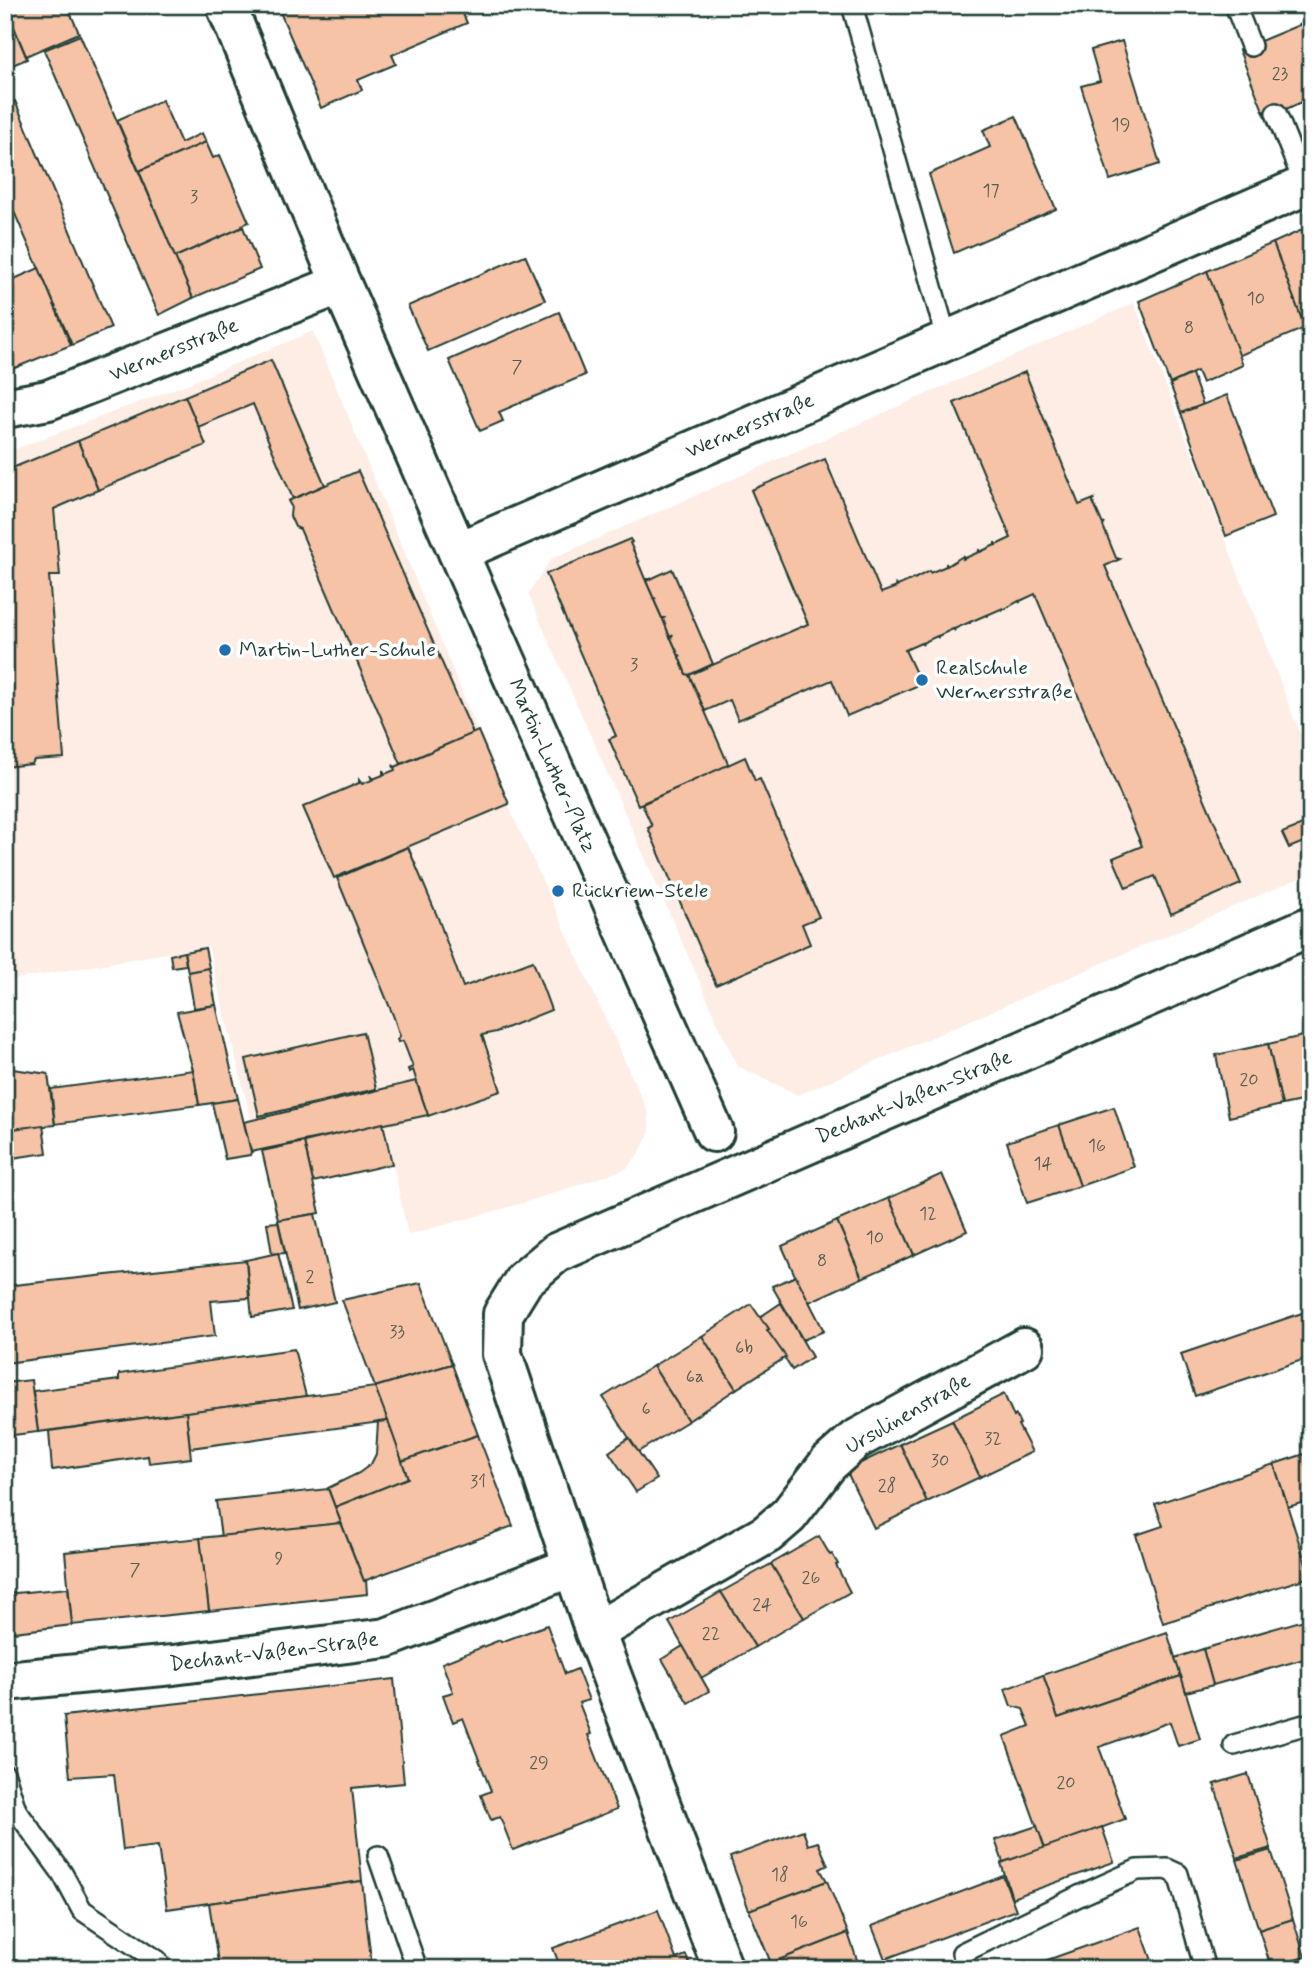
<svg xmlns="http://www.w3.org/2000/svg" width="1316" height="1974" viewBox="0 0 1316 1974" font-family="Mynerve,sans-serif">
  <style>
    .built { fill: #fdede5 }
    .building { fill: #f7c3a7; stroke: #1f3d34; stroke-width: 2 }
    .lines { fill: none; stroke-linecap: round; stroke-linejoin: round }
    .service-casing { stroke: #1f3d34; stroke-width: 24 }
    .minor-casing { stroke: #1f3d34; stroke-width: 44 }
    .service { stroke: #fff; stroke-width: 19 }
    .minor { stroke: #fff; stroke-width: 38 }
    .poi-dot { fill: #1f6fb2; stroke: #fff; stroke-width: 2.5 }
    .labels { text-anchor: middle; dominant-baseline: central; stroke-width: 7; stroke-linejoin: round; paint-order: stroke }
    .number-label { font-size: 18px; fill: #555e51 }
    .street-label { font-size: 21px; fill: #1f3d34; stroke: #fff }
    .poi-label { font-size: 21px; fill: #1f3d34; stroke: #fff; text-anchor: start }
  </style>
  <rect width="100%" height="100%" fill="#fff"/>
  <filter id="ink" filterUnits="userSpaceOnUse"><feTurbulence type="fractalNoise" baseFrequency=".0143" numOctaves="2"/><feDisplacementMap in="SourceGraphic" scale="14" xChannelSelector="R" yChannelSelector="G"/><feConvolveMatrix kernelMatrix="1 2 1 2 8 2 1 2 1" color-interpolation-filters="sRGB"/></filter>
  <g filter="url(#ink)">
    <g class="built">
      <path d="M 1134,303 L 1311,762 L 1311,873 L 798,1095 L 737,1066 L 528,594 L 551,559 Z"/>
      <path d="M 313,331 L 513,816 L 648,1112 L 650,1131 L 640,1152 L 626,1169 L 523,1203 L 408,1235 L 377,1089 L 251,1119 L 208,946 L 5,981 L 5,453 L 187,384 Z"/>
    </g>
    <g class="building">
      <path d="M 5,5 L 67,5 L 79,33 L 26,56 Z"/>
      <path d="M 277,5 L 459,5 L 467,23 L 392,55 L 396,64 L 358,80 L 362,90 L 321,108 Z"/>
      <path d="M 5,6 L 27,59 L 5,68 Z"/>
      <path d="M 1311,20 L 1311,98 L 1266,118 L 1239,50 Z"/>
      <path d="M 80,35 L 193,298 L 159,315 L 44,50 Z"/>
      <path d="M 1122,41 L 1160,164 L 1110,180 L 1081,86 L 1100,81 L 1091,50 Z"/>
      <path d="M 162,100 L 181,143 L 202,133 L 206,142 L 139,171 L 117,120 Z"/>
      <path d="M 15,101 L 111,328 L 72,345 L 5,191 L 5,105 Z"/>
      <path d="M 1016,116 L 1056,209 L 954,253 L 929,174 L 990,147 L 983,130 Z"/>
      <path d="M 206,142 L 213,158 L 220,155 L 249,222 L 242,225 L 243,227 L 175,257 L 139,171 Z"/>
      <path d="M 1311,226 L 1311,325 L 1305,328 L 1273,243 Z"/>
      <path d="M 243,227 L 260,269 L 193,298 L 175,257 Z"/>
      <path d="M 1273,243 L 1305,328 L 1238,356 L 1207,271 Z"/>
      <path d="M 525,255 L 545,300 L 428,351 L 408,306 Z"/>
      <path d="M 39,268 L 71,345 L 5,372 L 5,283 Z"/>
      <path d="M 1207,271 L 1243,365 L 1202,383 L 1197,371 L 1170,384 L 1139,301 Z"/>
      <path d="M 559,312 L 585,375 L 499,412 L 503,421 L 480,431 L 449,360 Z"/>
      <path d="M 271,360 L 325,485 L 293,499 L 253,404 L 198,427 L 185,396 Z"/>
      <path d="M 1025,372 L 1079,505 L 1094,499 L 1093,502 L 1103,525 L 1105,523 L 1103,526 L 1116,558 L 1120,559 L 1105,566 L 1241,884 L 1171,914 L 1155,876 L 1126,888 L 1113,858 L 1142,846 L 1035,594 L 1020,601 L 1020,603 L 1019,601 L 1003,610 L 1003,608 L 987,615 L 988,617 L 986,615 L 970,622 L 970,624 L 970,622 L 954,629 L 955,631 L 953,629 L 938,636 L 938,638 L 937,636 L 922,643 L 923,645 L 921,643 L 905,650 L 921,684 L 847,716 L 832,680 L 738,720 L 730,700 L 705,711 L 689,675 L 808,624 L 751,490 L 825,459 L 881,593 L 897,587 L 896,585 L 898,586 L 913,579 L 912,578 L 914,579 L 929,571 L 930,573 L 946,566 L 946,563 L 947,566 L 963,556 L 963,559 L 979,552 L 979,549 L 980,552 L 995,545 L 995,542 L 996,545 L 1011,538 L 954,403 Z"/>
      <path d="M 1192,374 L 1203,405 L 1181,413 L 1170,384 Z"/>
      <path d="M 1227,395 L 1273,517 L 1226,536 L 1181,413 Z"/>
      <path d="M 185,396 L 206,445 L 98,490 L 78,441 Z"/>
      <path d="M 78,441 L 98,490 L 54,509 L 60,576 L 49,576 L 64,758 L 34,760 L 32,764 L 5,767 L 5,471 Z"/>
      <path d="M 358,471 L 472,731 L 472,734 L 401,764 L 300,529 L 295,527 L 290,516 L 291,506 L 288,501 Z"/>
      <path d="M 630,539 L 632,542 L 630,543 L 638,561 L 640,561 L 638,562 L 645,579 L 648,579 L 646,581 L 654,599 L 656,598 L 654,600 L 662,618 L 664,618 L 663,619 L 670,637 L 672,636 L 671,638 L 679,656 L 681,655 L 679,657 L 686,674 L 689,675 L 729,766 L 638,805 L 609,739 L 616,736 L 546,574 Z"/>
      <path d="M 672,569 L 713,664 L 689,675 L 686,674 L 679,657 L 681,655 L 679,656 L 671,638 L 672,636 L 670,637 L 663,619 L 664,618 L 662,618 L 654,600 L 656,598 L 654,599 L 646,581 Z"/>
      <path d="M 478,731 L 509,804 L 334,878 L 303,807 L 359,783 L 359,780 L 362,784 L 372,780 L 370,775 L 373,779 L 383,775 L 383,770 L 385,774 L 395,770 L 393,765 L 395,767 Z"/>
      <path d="M 745,757 L 755,781 L 760,779 L 819,917 L 802,924 L 810,944 L 716,985 L 648,828 L 652,826 L 642,804 Z"/>
      <path d="M 1305,824 L 1311,839 L 1289,848 L 1282,833 Z"/>
      <path d="M 408,847 L 438,918 L 463,987 L 533,961 L 551,1010 L 496,1032 L 482,1035 L 501,1091 L 428,1116 L 413,1070 L 409,1072 L 408,1069 L 413,1067 L 403,1041 L 398,1042 L 397,1039 L 400,1036 L 393,1015 L 337,878 Z"/>
      <path d="M 205,948 L 209,968 L 188,972 L 184,952 Z"/>
      <path d="M 184,952 L 186,965 L 172,967 L 170,955 Z"/>
      <path d="M 209,968 L 216,1005 L 194,1008 L 188,972 Z"/>
      <path d="M 216,1005 L 238,1099 L 199,1105 L 193,1070 L 177,1012 Z"/>
      <path d="M 363,1032 L 376,1089 L 259,1116 L 246,1059 Z"/>
      <path d="M 1311,1034 L 1311,1099 L 1282,1105 L 1268,1044 Z"/>
      <path d="M 1268,1044 L 1282,1105 L 1229,1117 L 1216,1055 Z"/>
      <path d="M 5,1068 L 48,1074 L 55,1125 L 5,1130 Z"/>
      <path d="M 193,1070 L 199,1105 L 55,1124 L 51,1089 Z"/>
      <path d="M 416,1081 L 428,1115 L 251,1152 L 244,1122 Z"/>
      <path d="M 238,1099 L 251,1152 L 250,1155 L 225,1159 L 212,1103 Z"/>
      <path d="M 1114,1107 L 1134,1167 L 1080,1186 L 1059,1125 Z"/>
      <path d="M 383,1123 L 392,1164 L 313,1182 L 304,1142 Z"/>
      <path d="M 43,1125 L 47,1153 L 5,1159 L 5,1130 Z"/>
      <path d="M 1059,1125 L 1080,1186 L 1027,1203 L 1007,1142 Z"/>
      <path d="M 304,1142 L 320,1213 L 278,1220 L 262,1151 Z"/>
      <path d="M 942,1174 L 967,1231 L 914,1255 L 889,1198 Z"/>
      <path d="M 889,1198 L 914,1255 L 862,1278 L 837,1221 Z"/>
      <path d="M 315,1214 L 335,1302 L 298,1310 L 278,1220 Z"/>
      <path d="M 837,1221 L 862,1278 L 807,1303 L 782,1246 Z"/>
      <path d="M 278,1222 L 285,1253 L 272,1254 L 267,1223 Z"/>
      <path d="M 278,1253 L 292,1310 L 252,1317 L 246,1260 Z"/>
      <path d="M 246,1260 L 249,1298 L 211,1301 L 215,1336 L 5,1363 L 5,1286 Z"/>
      <path d="M 796,1276 L 824,1331 L 803,1340 L 772,1286 Z"/>
      <path d="M 421,1283 L 452,1364 L 375,1387 L 342,1300 Z"/>
      <path d="M 781,1303 L 812,1357 L 792,1370 L 767,1330 L 769,1329 L 760,1317 Z"/>
      <path d="M 751,1304 L 764,1323 L 765,1323 L 769,1329 L 767,1330 L 786,1357 L 736,1389 L 702,1336 Z"/>
      <path d="M 1311,1310 L 1311,1357 L 1195,1396 L 1181,1354 Z"/>
      <path d="M 702,1336 L 736,1389 L 688,1421 L 653,1366 Z"/>
      <path d="M 294,1349 L 306,1396 L 38,1432 L 33,1391 L 119,1380 L 119,1374 Z"/>
      <path d="M 452,1364 L 478,1435 L 402,1461 L 375,1387 Z"/>
      <path d="M 653,1366 L 688,1421 L 638,1452 L 603,1397 Z"/>
      <path d="M 31,1380 L 38,1432 L 5,1436 L 5,1383 Z"/>
      <path d="M 375,1387 L 388,1421 L 190,1448 L 186,1412 Z"/>
      <path d="M 1004,1394 L 1014,1417 L 1016,1415 L 1020,1424 L 1018,1425 L 1032,1452 L 980,1477 L 952,1420 Z"/>
      <path d="M 186,1412 L 191,1458 L 149,1463 L 148,1456 L 52,1470 L 49,1431 Z"/>
      <path d="M 952,1420 L 980,1477 L 927,1502 L 900,1444 Z"/>
      <path d="M 388,1421 L 408,1478 L 335,1507 L 328,1488 L 359,1473 L 371,1464 L 376,1454 L 378,1422 Z"/>
      <path d="M 478,1435 L 513,1526 L 364,1581 L 335,1507 L 408,1478 L 402,1461 Z"/>
      <path d="M 629,1438 L 657,1479 L 636,1492 L 609,1452 Z"/>
      <path d="M 900,1444 L 927,1502 L 874,1528 L 846,1470 Z"/>
      <path d="M 1311,1452 L 1311,1500 L 1288,1507 L 1274,1464 Z"/>
      <path d="M 1274,1464 L 1310,1577 L 1163,1623 L 1136,1535 L 1163,1526 L 1155,1504 Z"/>
      <path d="M 328,1489 L 341,1523 L 221,1537 L 216,1501 Z"/>
      <path d="M 341,1523 L 364,1581 L 366,1580 L 367,1594 L 209,1611 L 200,1538 Z"/>
      <path d="M 819,1536 L 830,1555 L 832,1554 L 838,1564 L 836,1565 L 850,1592 L 804,1618 L 771,1564 Z"/>
      <path d="M 200,1538 L 209,1611 L 72,1625 L 65,1552 Z"/>
      <path d="M 771,1564 L 804,1618 L 755,1647 L 721,1592 Z"/>
      <path d="M 68,1588 L 72,1625 L 5,1633 L 5,1594 Z"/>
      <path d="M 721,1592 L 755,1647 L 701,1678 L 669,1622 Z"/>
      <path d="M 1311,1618 L 1311,1657 L 1213,1685 L 1203,1649 Z"/>
      <path d="M 547,1625 L 565,1674 L 577,1669 L 589,1700 L 579,1703 L 591,1734 L 588,1735 L 617,1809 L 513,1850 L 500,1817 L 491,1820 L 481,1795 L 491,1791 L 463,1718 L 453,1722 L 443,1695 L 453,1692 L 442,1663 L 500,1640 L 501,1642 Z"/>
      <path d="M 1167,1632 L 1181,1676 L 1058,1718 L 1043,1675 Z"/>
      <path d="M 683,1646 L 709,1691 L 688,1703 L 662,1659 Z"/>
      <path d="M 1203,1649 L 1213,1685 L 1186,1692 L 1175,1658 Z"/>
      <path d="M 1043,1675 L 1058,1718 L 1181,1676 L 1200,1739 L 1178,1746 L 1170,1722 L 1099,1747 L 1125,1819 L 1045,1849 L 1004,1736 L 1030,1726 L 1023,1709 L 1011,1706 L 1005,1689 Z"/>
      <path d="M 394,1679 L 404,1783 L 352,1788 L 362,1881 L 167,1909 L 158,1846 L 123,1850 L 114,1774 L 70,1777 L 64,1716 Z"/>
      <path d="M 1248,1774 L 1271,1848 L 1237,1858 L 1214,1784 Z"/>
      <path d="M 1037,1826 L 1045,1849 L 1003,1862 L 995,1840 Z"/>
      <path d="M 1102,1827 L 1114,1862 L 1012,1898 L 1001,1863 Z"/>
      <path d="M 803,1830 L 808,1845 L 818,1842 L 828,1865 L 820,1869 L 827,1881 L 749,1910 L 730,1857 Z"/>
      <path d="M 1271,1850 L 1293,1919 L 1259,1930 L 1237,1860 Z"/>
      <path d="M 1003,1876 L 1016,1910 L 885,1959 L 872,1926 Z"/>
      <path d="M 362,1881 L 372,1969 L 219,1969 L 209,1903 Z"/>
      <path d="M 827,1881 L 848,1933 L 771,1963 L 749,1910 Z"/>
      <path d="M 658,1910 L 676,1959 L 686,1955 L 692,1969 L 561,1969 L 553,1948 Z"/>
      <path d="M 1293,1919 L 1305,1957 L 1271,1967 L 1259,1930 Z"/>
      <path d="M 1140,1927 L 1155,1969 L 1022,1969 Z"/>
      <path d="M 848,1933 L 860,1969 L 773,1969 L 771,1963 Z"/>
    </g>
    <g class="lines">
      <g class="service-casing">
        <g id="service">
          <path d="M 852,5 L 947,340"/>
          <path d="M 1235,5 L 1251,46"/>
          <path d="M 1276,113 L 1305,186"/>
          <path d="M 1234,1745 L 1311,1723"/>
          <path d="M 5,1775 L 16,1810"/>
          <path d="M 5,1812 L 16,1810 L 62,1873 L 82,1910 L 158,1961 L 160,1969"/>
          <path d="M 378,1856 L 417,1969"/>
          <path d="M 962,1953 L 1079,1896 L 1137,1870 L 1167,1869 L 1178,1874 L 1205,1969"/>
        </g>
      </g>
      <g class="minor-casing">
        <g id="minor">
          <path d="M 226,5 L 341,284 L 458,552 L 1311,183"/>
          <path d="M 5,408 L 48,400 L 341,284"/>
          <path d="M 458,552 L 714,1132"/>
          <path d="M 595,1632 L 767,1534 L 789,1515 L 828,1464 L 855,1440 L 1024,1348"/>
          <path d="M 5,1681 L 173,1665 L 386,1638 L 572,1567"/>
          <path d="M 723,1969 L 595,1632 L 502,1354 L 503,1314 L 524,1280 L 556,1253 L 1311,926"/>
        </g>
      </g>
      <use href="#service" class="service"/>
      <use href="#minor" class="minor"/>
    </g>
  </g>
  <g class="poi-dot">
    <circle cx="225" cy="650" r="7"/>
    <circle cx="922" cy="680" r="7"/>
    <circle cx="558" cy="891" r="7"/>
  </g>
  <g class="labels">
    <g class="number-label">
      <text x="1280" y="74">23</text>
      <text x="1121" y="125">19</text>
      <text x="991" y="191">17</text>
      <text x="194" y="197">3</text>
      <text x="1256" y="299">10</text>
      <text x="1189" y="328">8</text>
      <text x="517" y="367">7</text>
      <text x="634" y="665">3</text>
      <text x="1249" y="1080">20</text>
      <text x="1097" y="1146">16</text>
      <text x="1043" y="1164">14</text>
      <text x="928" y="1214">12</text>
      <text x="875" y="1238">10</text>
      <text x="822" y="1261">8</text>
      <text x="310" y="1277">2</text>
      <text x="397" y="1332">33</text>
      <text x="744" y="1348">6b</text>
      <text x="695" y="1377">6a</text>
      <text x="646" y="1409">6</text>
      <text x="993" y="1439">32</text>
      <text x="940" y="1461">30</text>
      <text x="478" y="1482">31</text>
      <text x="887" y="1486">28</text>
      <text x="279" y="1559">9</text>
      <text x="135" y="1570">7</text>
      <text x="811" y="1578">26</text>
      <text x="762" y="1605">24</text>
      <text x="711" y="1634">22</text>
      <text x="539" y="1763">29</text>
      <text x="1066" y="1783">20</text>
      <text x="780" y="1875">18</text>
      <text x="799" y="1922">16</text>
    </g>
    <g class="street-label">
      <text transform="translate(174 350) rotate(-22)">Wernersstraße</text>
      <text transform="translate(750 426) rotate(-23)">Wernersstraße</text>
      <text transform="translate(552 766) rotate(66)">Martin-Luther-Platz</text>
      <text transform="translate(914 1097) rotate(-23)">Dechant-Vaßen-Straße</text>
      <text transform="translate(908 1414) rotate(-30)">Ursulinenstraße</text>
      <text transform="translate(274 1652) rotate(-7)">Dechant-Vaßen-Straße</text>
    </g>
    <g class="poi-label">
      <text x="239" y="650">Martin-Luther-Schule</text>
      <text x="936" y="668">Realschule<tspan x="936" dy="24">Wernersstraße</tspan></text>
      <text x="572" y="891">Rückriem-Stele</text>
    </g>
  </g>
  <rect width="1316" height="1974" fill="none" stroke="#fff" stroke-width="28"/>
  <rect x="14" y="14" width="1288" height="1946" fill="none" stroke="#1f3d34" stroke-width="2.5" filter="url(#ink)"/>
</svg>
